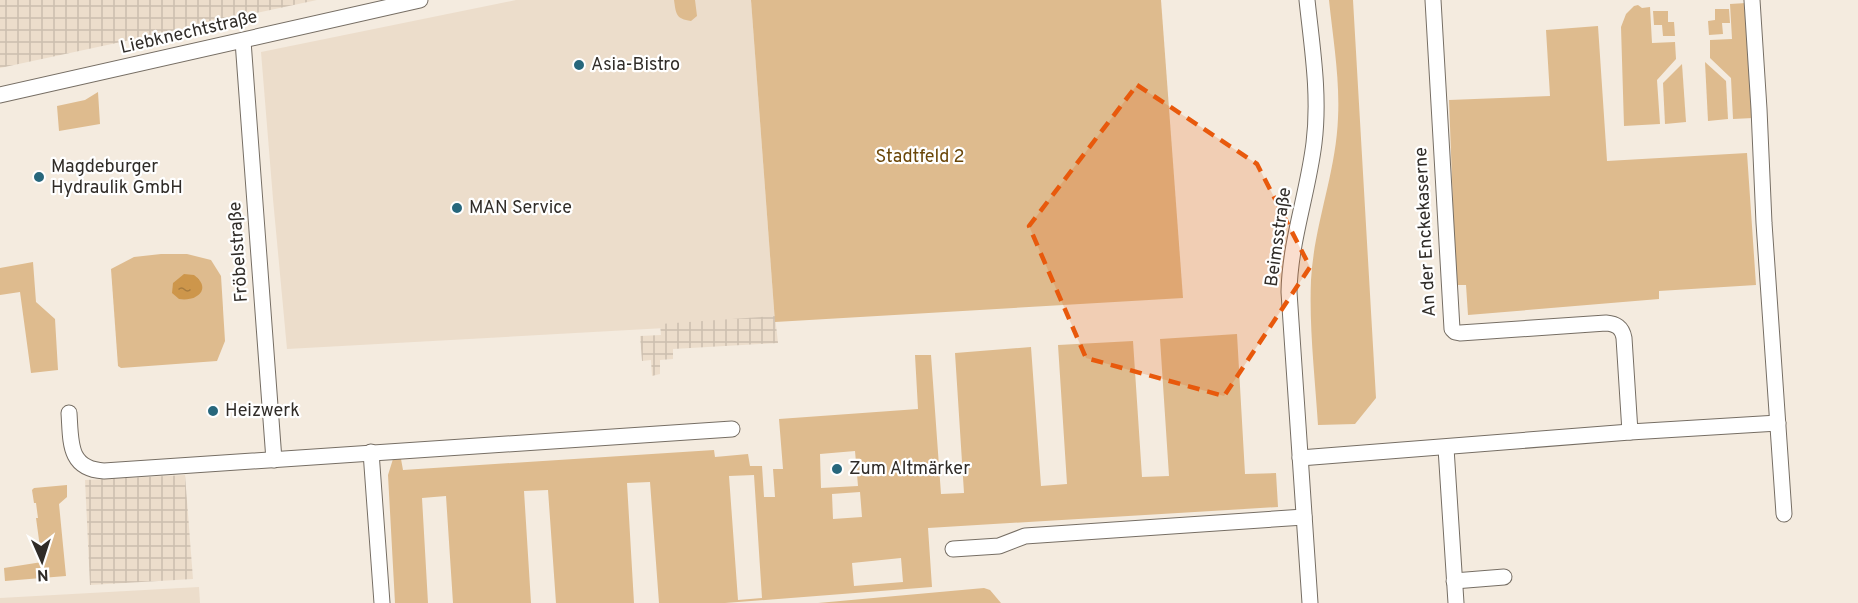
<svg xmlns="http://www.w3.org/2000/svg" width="1858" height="603" viewBox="0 0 1858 603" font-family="Overpass,sans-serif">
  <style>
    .built { fill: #ecddcb }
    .industrial { fill: url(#industrial-grid) }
    .green { fill: #debb8e; fill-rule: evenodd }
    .water { fill: url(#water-ripples) }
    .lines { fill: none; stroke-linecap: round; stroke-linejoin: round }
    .minor-casing { stroke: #766e64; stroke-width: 17 }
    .minor { stroke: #fff; stroke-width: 15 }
    .marked { fill: #e8590c; fill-opacity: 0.2; stroke: #e8590c; stroke-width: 4.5; stroke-dasharray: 12 8; stroke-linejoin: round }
    .poi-dot { fill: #27677c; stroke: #fff; stroke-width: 2 }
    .labels { text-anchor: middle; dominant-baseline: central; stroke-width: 4.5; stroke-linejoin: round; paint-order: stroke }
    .street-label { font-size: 18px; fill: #302c28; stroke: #fff }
    .poi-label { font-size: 18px; fill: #302c28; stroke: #fff; text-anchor: start }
    .park-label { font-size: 18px; fill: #6a4608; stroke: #fff }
  </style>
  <defs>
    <pattern id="industrial-grid" width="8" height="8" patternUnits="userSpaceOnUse" patternTransform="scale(1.5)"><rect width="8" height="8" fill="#ecddcb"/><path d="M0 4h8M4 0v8" fill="none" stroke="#cbbeae"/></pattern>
    <pattern id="water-ripples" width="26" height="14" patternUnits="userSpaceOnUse" patternTransform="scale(1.5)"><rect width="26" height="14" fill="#cd964b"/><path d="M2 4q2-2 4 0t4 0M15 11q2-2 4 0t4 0" fill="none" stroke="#a77b3e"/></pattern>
  </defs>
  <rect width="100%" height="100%" fill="#f4ebdf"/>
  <g class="built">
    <path d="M 516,0 L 751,0 L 775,322 L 287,349 L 273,199 L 261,52 Z"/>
    <path d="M 199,587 L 200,603 L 0,603 L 0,598 Z"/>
  </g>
  <g class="industrial">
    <path d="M 0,0 L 317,0 L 0,68 Z"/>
    <path d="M 775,316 L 778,343 L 673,349 L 673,359 L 660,360 L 660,374 L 652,376 L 651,360 L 642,361 L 640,336 L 661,335 L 660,324 Z"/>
    <path d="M 185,475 L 193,579 L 90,585 L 85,480 Z"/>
  </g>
  <g class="green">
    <path d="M 674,0 L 695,0 L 697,16 L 691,21 C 676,19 676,14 674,0 Z"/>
    <path d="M 751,0 L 1161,0 L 1183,298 L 775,322 Z"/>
    <path d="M 1329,0 L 1353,0 L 1376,398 L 1355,424 L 1318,425 C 1315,377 1309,328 1311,280 C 1314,225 1336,173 1338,118 C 1340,79 1333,39 1329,0 Z"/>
    <path d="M 1746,3 L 1753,118 L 1733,119 L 1731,78 L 1710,58 L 1710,40 L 1732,39 L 1730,4 Z"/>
    <path d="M 1638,5 L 1642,8 L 1650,7 L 1652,43 L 1675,42 L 1676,59 L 1657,80 L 1660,124 L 1624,126 L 1621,27 L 1626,14 L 1634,6 Z"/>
    <path d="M 1715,9 L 1729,9 L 1730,23 L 1722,23 L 1723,34 L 1709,35 L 1708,21 L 1715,20 Z"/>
    <path d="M 1653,11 L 1668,11 L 1668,22 L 1674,22 L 1675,36 L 1663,36 L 1662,25 L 1654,25 Z"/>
    <path d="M 1598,26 L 1607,161 L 1747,153 L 1756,285 L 1659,291 L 1659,299 L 1468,315 L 1466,285 L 1456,285 L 1449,100 L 1550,96 L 1546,30 Z"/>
    <path d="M 1705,62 L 1726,81 L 1728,119 L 1708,121 Z"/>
    <path d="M 1682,64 L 1686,122 L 1665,124 L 1663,83 Z"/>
    <path d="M 98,92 L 100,124 L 59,131 L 57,106 L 85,100 Z"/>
    <path d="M 161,254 L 187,254 L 211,260 L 221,276 L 225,341 L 217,361 L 121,368 L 118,366 L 111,269 L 134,257 Z"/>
    <path d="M 33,262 L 36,302 L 55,319 L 58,370 L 31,373 L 20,292 L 0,295 L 0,268 Z"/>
    <path d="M 1237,334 L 1245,474 L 1276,473 L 1278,507 L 928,528 L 932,587 L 725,603 L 659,603 L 650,482 L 627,483 L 634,603 L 556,603 L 548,490 L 524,491 L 531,603 L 453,603 L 446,496 L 422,498 L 428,603 L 395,603 L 388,475 L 393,459 L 401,459 L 403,470 L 714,450 L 715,457 L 748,454 L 750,466 L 762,466 L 764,497 L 775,497 L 773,469 L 783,469 L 779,419 L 918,409 L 915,355 L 931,355 L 941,494 L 964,493 L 955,353 L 1031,347 L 1041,486 L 1067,484 L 1058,345 L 1133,341 L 1142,477 L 1169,476 L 1160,339 ZM 855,451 L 858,486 L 821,488 L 820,454 ZM 754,475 L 762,598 L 738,600 L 729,476 ZM 860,492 L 862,517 L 833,519 L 832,494 ZM 901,558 L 903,582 L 854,586 L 852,563 Z"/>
    <path d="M 67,485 L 67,497 L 59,504 L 66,576 L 5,581 L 4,568 L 42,562 L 36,518 L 38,518 L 36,503 L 34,503 L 32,490 L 34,488 Z"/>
    <path d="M 984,588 L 990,590 L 1001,603 L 818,603 Z"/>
  </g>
  <path class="water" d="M 184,274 L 194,275 C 212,288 198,302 179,299 L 172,293 L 173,283 Z"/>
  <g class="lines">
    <g class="minor-casing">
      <g id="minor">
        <path d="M 1307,0 C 1312,47 1320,95 1314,143 C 1308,193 1290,241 1289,292 L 1310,603"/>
        <path d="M 1433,0 L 1452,329 L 1455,332 L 1460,333 L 1606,323 C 1616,324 1622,327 1624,338 L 1630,432"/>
        <path d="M 1752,0 L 1759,109 L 1764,223 L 1784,514"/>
        <path d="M 243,41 L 274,460"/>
        <path d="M 0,95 L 420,0"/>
        <path d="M 69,413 C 71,442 68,469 104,471 L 732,429"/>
        <path d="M 1446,448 L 1456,603"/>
        <path d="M 371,452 L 382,603"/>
        <path d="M 1300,458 L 1630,432 L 1778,423"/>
        <path d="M 953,549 L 999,546 L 1025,536 L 1304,517"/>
        <path d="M 1454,581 L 1504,577"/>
      </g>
    </g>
    <use href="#minor" class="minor"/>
  </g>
  <path class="marked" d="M 1137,85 L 1257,164 L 1310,267 L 1224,396 L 1086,358 L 1029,226 Z"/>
  <g class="poi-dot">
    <circle cx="579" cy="65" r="6"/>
    <circle cx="39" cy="177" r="6"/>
    <circle cx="457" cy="208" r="6"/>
    <circle cx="213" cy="411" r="6"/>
    <circle cx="837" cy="469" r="6"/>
  </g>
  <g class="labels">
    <g class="street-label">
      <text transform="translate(189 33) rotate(-13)">Liebknechtstraße</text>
      <text transform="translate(1426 232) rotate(-93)">An der Enckekaserne</text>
      <text transform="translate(1279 237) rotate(-82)">Beimsstraße</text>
      <text transform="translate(239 252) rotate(-94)">Fröbelstraße</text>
    </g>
    <g class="poi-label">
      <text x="591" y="65">Asia-Bistro</text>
      <text x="51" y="167">Magdeburger<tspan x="51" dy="21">Hydraulik GmbH</tspan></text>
      <text x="469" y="208">MAN Service</text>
      <text x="225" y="411">Heizwerk</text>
      <text x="849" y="469">Zum Altmärker</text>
    </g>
    <g class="park-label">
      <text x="920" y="157">Stadtfeld 2</text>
    </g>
  </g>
  <g transform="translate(42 561) rotate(177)" stroke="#ffffff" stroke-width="4.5" paint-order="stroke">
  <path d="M0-4.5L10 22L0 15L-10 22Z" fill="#302c28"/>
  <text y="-9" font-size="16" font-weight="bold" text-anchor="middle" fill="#302c28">N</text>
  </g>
</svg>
